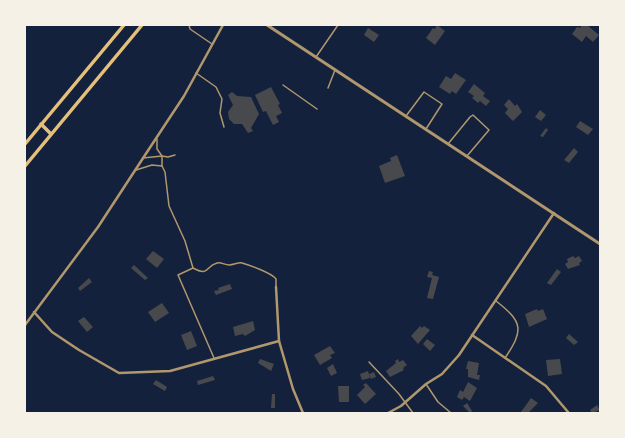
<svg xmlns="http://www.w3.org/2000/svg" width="625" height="438" viewBox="0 0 625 438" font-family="Mulish,sans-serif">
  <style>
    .building { fill: #48494c }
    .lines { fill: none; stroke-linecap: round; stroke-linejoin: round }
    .service { stroke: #b1986c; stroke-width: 1.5 }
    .minor { stroke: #b1986c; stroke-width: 2.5 }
    .tertiary { stroke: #b1986c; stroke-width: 3 }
    .secondary { stroke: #e5c07b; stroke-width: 3.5 }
  </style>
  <rect width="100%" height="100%" fill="#14213d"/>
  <g class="building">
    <path d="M 437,25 L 445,31 L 435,45 L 426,38 L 433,28 L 435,29 Z"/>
    <path d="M 582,25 L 587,25 L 599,35 L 593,42 L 586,36 L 582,42 L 572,34 L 577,27 L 580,28 Z"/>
    <path d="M 368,28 L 379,35 L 374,42 L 364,35 Z"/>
    <path d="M 455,73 L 466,80 L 456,94 L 452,91 L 450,94 L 439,87 L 446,76 L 451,79 Z"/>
    <path d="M 474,84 L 485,93 L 483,96 L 490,101 L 486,106 L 480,101 L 478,103 L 472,98 L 474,96 L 468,92 Z"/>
    <path d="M 271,87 L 280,104 L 278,105 L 282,113 L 276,116 L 279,122 L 273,125 L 266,111 L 263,112 L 255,95 Z"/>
    <path d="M 232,92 L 237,96 L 251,97 L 259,114 L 251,128 L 253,131 L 248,133 L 242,124 L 234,124 L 229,119 L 228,112 L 233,105 L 228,95 Z"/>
    <path d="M 509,99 L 515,106 L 517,104 L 522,112 L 513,121 L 505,113 L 508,109 L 504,105 Z"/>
    <path d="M 540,110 L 546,115 L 541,121 L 535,117 Z"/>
    <path d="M 580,121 L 593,129 L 588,135 L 576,127 Z"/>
    <path d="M 546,128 L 548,130 L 543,137 L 540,136 Z"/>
    <path d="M 574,148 L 578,152 L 569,163 L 564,160 Z"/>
    <path d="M 397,155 L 405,176 L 385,183 L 379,166 L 391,161 L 390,158 Z"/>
    <path d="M 153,251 L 164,259 L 157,268 L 146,259 Z"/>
    <path d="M 573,256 L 575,258 L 579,256 L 582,261 L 579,263 L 580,265 L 568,269 L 565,264 L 568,262 L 567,259 Z"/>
    <path d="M 134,265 L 148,278 L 145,280 L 131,268 Z"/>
    <path d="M 557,269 L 561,272 L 551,285 L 547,283 Z"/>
    <path d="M 429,271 L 433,272 L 432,275 L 439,277 L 433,299 L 427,298 L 432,278 L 427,277 Z"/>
    <path d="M 89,278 L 92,282 L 80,291 L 78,288 Z"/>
    <path d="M 230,284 L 232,289 L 216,295 L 214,291 L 219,290 L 218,288 Z"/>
    <path d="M 162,303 L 169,313 L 155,322 L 148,312 Z"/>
    <path d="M 537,309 L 538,311 L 543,309 L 547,319 L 529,327 L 525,314 Z"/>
    <path d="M 84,317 L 93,327 L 87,332 L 78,321 Z"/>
    <path d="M 253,321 L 255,330 L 245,336 L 243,334 L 235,336 L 233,327 Z"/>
    <path d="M 420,326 L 422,328 L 424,326 L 430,330 L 418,344 L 411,336 Z"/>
    <path d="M 191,331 L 197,346 L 187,350 L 181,335 Z"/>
    <path d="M 569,334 L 578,342 L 574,345 L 566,338 Z"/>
    <path d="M 427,339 L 435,345 L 430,351 L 423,344 Z"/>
    <path d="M 330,346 L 335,353 L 330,355 L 332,358 L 320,365 L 314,355 Z"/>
    <path d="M 260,359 L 274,364 L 271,371 L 258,363 Z"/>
    <path d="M 398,359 L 399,362 L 403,360 L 407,365 L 403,368 L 404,370 L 390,377 L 386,371 L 396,363 L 395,361 Z"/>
    <path d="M 560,359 L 562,374 L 548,376 L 546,360 Z"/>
    <path d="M 468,361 L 479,363 L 477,375 L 480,375 L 479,380 L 468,377 L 468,369 L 466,369 Z"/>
    <path d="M 333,364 L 337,373 L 331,376 L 327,368 Z"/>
    <path d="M 368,371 L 370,378 L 362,380 L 360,374 Z"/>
    <path d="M 374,372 L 376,377 L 371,379 L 369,374 Z"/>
    <path d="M 213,376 L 215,380 L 198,385 L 197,381 Z"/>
    <path d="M 156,380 L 167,387 L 165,391 L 153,384 Z"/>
    <path d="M 468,382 L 477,388 L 470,401 L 464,397 L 462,400 L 457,397 L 460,390 L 463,392 Z"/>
    <path d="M 366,383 L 376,394 L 365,404 L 357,395 L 365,387 L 363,385 Z"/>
    <path d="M 338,386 L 349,386 L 349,402 L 339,402 Z"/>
    <path d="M 272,394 L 275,394 L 275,408 L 271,408 Z"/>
    <path d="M 531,398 L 538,403 L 528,413 L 522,413 L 521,412 Z"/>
    <path d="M 467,403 L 472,411 L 470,413 L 463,406 Z"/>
    <path d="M 597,405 L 600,410 L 592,413 L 590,410 Z"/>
  </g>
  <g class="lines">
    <g class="service">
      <path d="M 189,25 L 190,29 L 212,44"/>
      <path d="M 316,57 L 338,25"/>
      <path d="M 196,73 L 216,87 L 222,99 L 220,113 L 224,127"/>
      <path d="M 283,85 L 317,109"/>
      <path d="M 328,88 L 335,70"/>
      <path d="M 406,116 L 424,92 L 442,104 L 426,129"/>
      <path d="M 157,139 L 157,149 L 162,156 L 168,157 L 175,155"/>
      <path d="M 448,144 L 470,117 L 473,115 L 489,130 L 467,156"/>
      <path d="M 162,166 L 165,172 L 169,206 L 185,241 L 193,268 L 178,275 L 214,358"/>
      <path d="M 136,170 L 152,165 L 162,166 L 162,156 L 143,158"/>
      <path d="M 193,268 C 210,277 205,266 217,263 C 221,262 225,265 229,265 C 234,265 238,262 242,263 C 249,265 272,273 276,279 L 276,286"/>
      <path d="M 496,301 C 523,322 524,330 505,358"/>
      <path d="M 369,362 L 399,394 L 413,413"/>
      <path d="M 426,384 L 438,402 L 451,413"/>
    </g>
    <g class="minor">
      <path d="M 276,287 L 279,341 L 293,389 L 303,413"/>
      <path d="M 34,312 L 52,332 L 79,350 L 119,373 L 170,371 L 279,341"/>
      <path d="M 25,325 L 98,227 L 149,149 L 184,96 L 223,25"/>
      <path d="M 472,335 L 546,386 L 568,412"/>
      <path d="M 388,413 L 401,406 L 426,384 L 442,374 L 459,355 L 554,213"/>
    </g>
    <path class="tertiary" d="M 267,25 L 600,244"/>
    <g class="secondary">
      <path d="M 41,124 L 51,134"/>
      <path d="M 25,144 L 124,25"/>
      <path d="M 25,166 L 142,25"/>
    </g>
  </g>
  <rect width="625" height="438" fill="none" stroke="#f6f1e7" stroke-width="52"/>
</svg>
